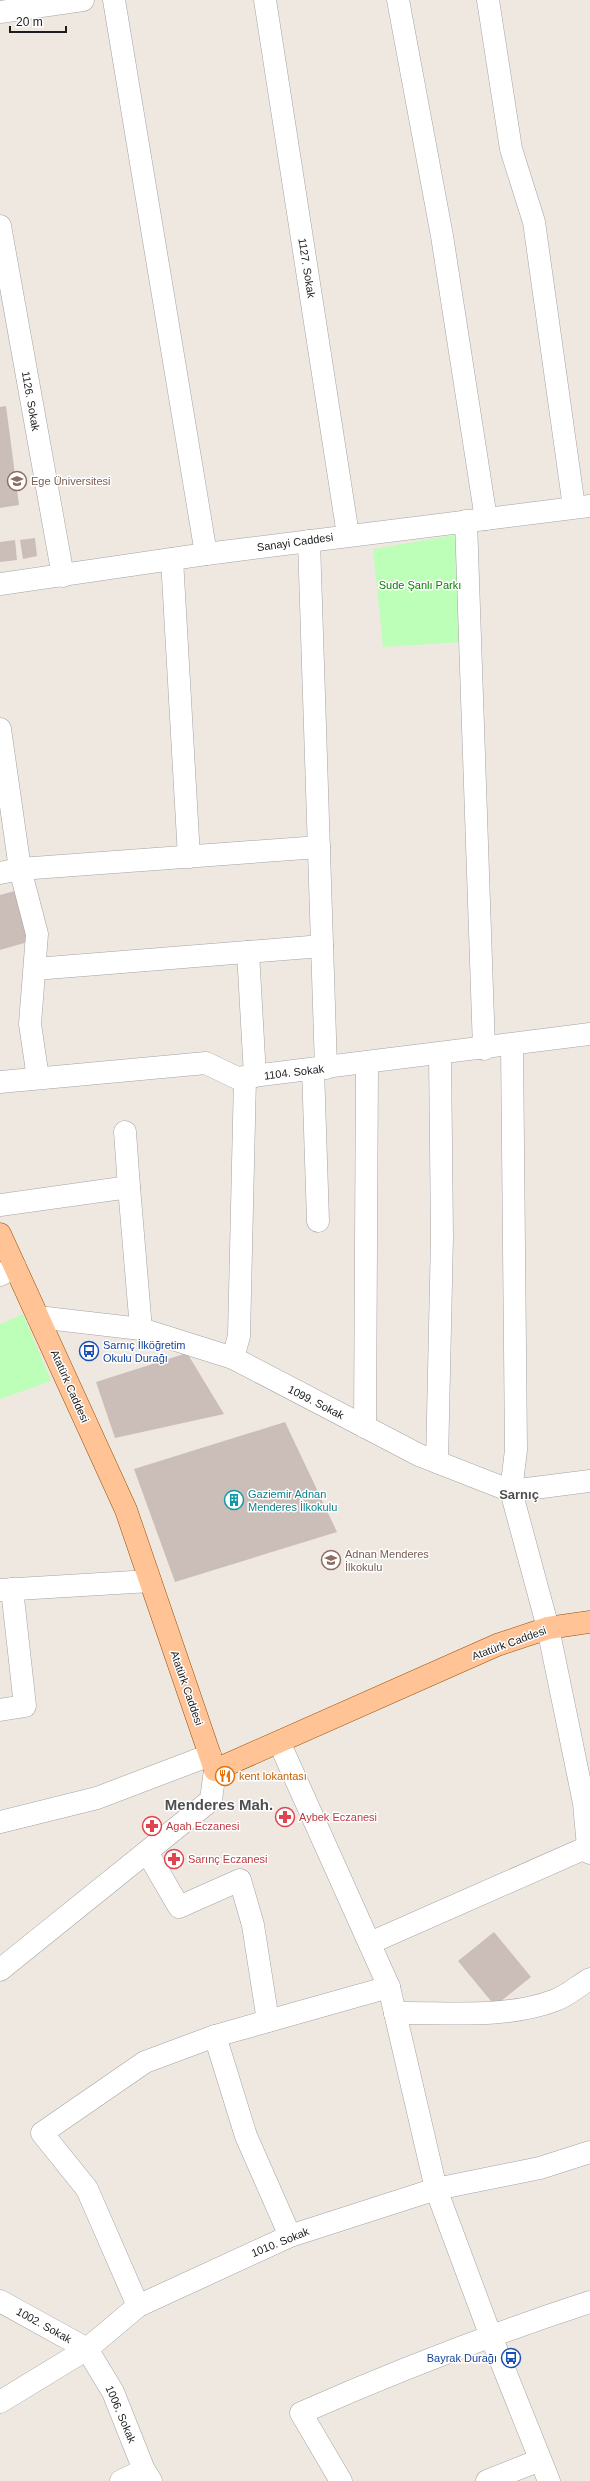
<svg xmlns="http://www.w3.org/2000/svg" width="590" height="2481" viewBox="0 0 590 2481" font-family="Helvetica,sans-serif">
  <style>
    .park { fill: #bdfeb9 }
    .building { fill: #cbbdb7 }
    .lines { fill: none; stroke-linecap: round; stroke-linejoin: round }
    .minor-casing { stroke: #a3a3a3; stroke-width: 23 }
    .major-casing { stroke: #954f00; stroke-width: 23 }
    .minor { stroke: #fff; stroke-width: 22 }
    .major { stroke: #ffc396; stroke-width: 22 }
    .labels { text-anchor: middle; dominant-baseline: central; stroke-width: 3; stroke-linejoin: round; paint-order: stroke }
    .street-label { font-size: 11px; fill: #1c1c1c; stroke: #fff }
    .education-label { font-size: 11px; fill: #785e54; stroke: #fff; text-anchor: start }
    .park-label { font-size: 11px; fill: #098302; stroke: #fff }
    .transit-label { font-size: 11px; fill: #164399; stroke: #fff; text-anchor: start }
    .culture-label { font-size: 11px; fill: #0d838f; stroke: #fff; text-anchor: start }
    .food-label { font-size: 11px; fill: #c56008; stroke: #fff; text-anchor: start }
    .health-label { font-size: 11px; fill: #be3a42; stroke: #fff; text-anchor: start }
    .quarter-label { font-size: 13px; font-weight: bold; fill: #4f4f4f; stroke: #fff }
    .district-label { font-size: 15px; font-weight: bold; fill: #4f4f4f; stroke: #fff }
  </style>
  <rect width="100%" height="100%" fill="#efe8e1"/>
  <g class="park">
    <path d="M 461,534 L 464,642 L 383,647 L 373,549 Z"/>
    <path d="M 23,1314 L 51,1381 L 0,1399 L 0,1324 Z"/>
  </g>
  <g class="building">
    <path d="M 6,406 L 19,505 L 0,508 L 0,407 Z"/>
    <path d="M 35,538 L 37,556 L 23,559 L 20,540 Z"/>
    <path d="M 15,540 L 17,560 L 0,562 L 0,542 Z"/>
    <path d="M 18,890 L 31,941 L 0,950 L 0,895 Z"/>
    <path d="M 187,1353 L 224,1414 L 115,1438 L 96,1382 Z"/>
    <path d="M 285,1422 L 337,1532 L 175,1582 L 134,1469 Z"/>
    <path d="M 494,1932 L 531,1977 L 495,2006 L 458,1961 Z"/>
  </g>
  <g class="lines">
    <g class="minor-casing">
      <g id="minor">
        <path d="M 114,0 L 206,554"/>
        <path d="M 265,0 L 348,535"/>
        <path d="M 398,0 L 442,236 L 486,519"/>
        <path d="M 488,0 L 511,149 L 534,222 L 574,507"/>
        <path d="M 0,12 L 83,0"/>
        <path d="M 0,226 L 63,576"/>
        <path d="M 466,521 L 484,1049"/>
        <path d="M 309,541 L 326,1068"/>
        <path d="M 172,559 L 189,857"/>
        <path d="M 0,584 L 206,554 L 590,506"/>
        <path d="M 0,729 L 20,869 L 37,934 L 30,1024 L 38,1078"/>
        <path d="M 0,873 L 20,869 L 319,847"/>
        <path d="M 248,952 L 255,1076"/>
        <path d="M 35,969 L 322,946"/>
        <path d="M 512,1045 L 516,1450 L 511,1491 L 548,1628 L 584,1803 L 588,1847 L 590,1853"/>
        <path d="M 313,1069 L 318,1221"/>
        <path d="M 0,1082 L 206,1063 L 237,1078 L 590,1034"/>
        <path d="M 125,1132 L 129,1187"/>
        <path d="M 0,1205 L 129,1187 L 141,1329"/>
        <path d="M 0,1275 L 15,1267"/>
        <path d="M 38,1317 L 141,1329 L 233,1358 L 419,1455 L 511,1491 L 590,1481"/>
        <path d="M 233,1358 L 239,1336 L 245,1078"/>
        <path d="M 365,1427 L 367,1063"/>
        <path d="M 437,1462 L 442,1237 L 440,1054"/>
        <path d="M 0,1590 L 150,1581"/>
        <path d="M 0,1710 L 25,1706 L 12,1589"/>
        <path d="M 279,1742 L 389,1987 L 436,2189 L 490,2334 L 549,2481"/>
        <path d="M 0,1822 L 97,1798 L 210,1755"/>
        <path d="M 147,1852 L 179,1907 L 240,1880 L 253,1925 L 268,2021"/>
        <path d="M 370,1943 L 590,1846"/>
        <path d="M 0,1970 L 211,1800 L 215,1770"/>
        <path d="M 395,2013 C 446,2012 504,2019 553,2001 C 566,1997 578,1986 590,1979"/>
        <path d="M 215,2036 L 246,2136 L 290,2236"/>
        <path d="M 0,2301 L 87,2349"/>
        <path d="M 138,2306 L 87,2189 L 42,2133 L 145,2062 L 215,2036 L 389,1987"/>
        <path d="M 87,2349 L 113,2392 L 144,2470 L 151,2481"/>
        <path d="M 0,2402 L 87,2349 L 138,2306 L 290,2236 L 436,2189 L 540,2168 L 590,2152"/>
        <path d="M 121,2481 L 144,2470"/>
        <path d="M 341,2481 L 301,2413 C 396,2371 492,2334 590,2302"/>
        <path d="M 487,2481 L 540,2460"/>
      </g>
    </g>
    <g class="major-casing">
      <path id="major" d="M 0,1234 L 126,1510 L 215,1770 L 497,1645 L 548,1628 L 590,1622"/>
    </g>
    <use href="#minor" class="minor"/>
    <use href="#major" class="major"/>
  </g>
  <defs>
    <g id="university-ring" transform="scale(1)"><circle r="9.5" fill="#fff" stroke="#8d6e63" stroke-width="1.5"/><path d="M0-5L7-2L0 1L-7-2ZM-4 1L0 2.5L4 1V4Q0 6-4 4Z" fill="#8d6e63"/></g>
    <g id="bus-ring" transform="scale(1)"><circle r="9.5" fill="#fff" stroke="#1a4fb4" stroke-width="1.5"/><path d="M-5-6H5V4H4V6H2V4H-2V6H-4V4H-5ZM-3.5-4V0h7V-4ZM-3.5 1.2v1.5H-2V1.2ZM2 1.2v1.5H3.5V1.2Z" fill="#1a4fb4"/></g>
    <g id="building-ring" transform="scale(1)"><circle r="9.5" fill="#fff" stroke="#0f9aa8" stroke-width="1.5"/><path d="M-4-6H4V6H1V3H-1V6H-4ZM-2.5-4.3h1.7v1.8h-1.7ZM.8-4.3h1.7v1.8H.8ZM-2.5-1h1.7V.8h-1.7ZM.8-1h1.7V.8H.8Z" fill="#0f9aa8"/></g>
    <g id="school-ring" transform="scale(1)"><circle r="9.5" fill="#fff" stroke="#8d6e63" stroke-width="1.5"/><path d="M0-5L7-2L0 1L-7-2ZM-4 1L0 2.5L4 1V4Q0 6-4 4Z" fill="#8d6e63"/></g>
    <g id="restaurant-ring" transform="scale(1)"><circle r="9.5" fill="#fff" stroke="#e8710a" stroke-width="1.5"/><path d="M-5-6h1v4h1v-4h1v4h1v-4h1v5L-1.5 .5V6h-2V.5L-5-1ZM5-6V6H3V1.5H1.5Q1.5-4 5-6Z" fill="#e8710a"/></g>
    <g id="pharmacy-ring" transform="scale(1)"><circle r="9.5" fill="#fff" stroke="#e0444e" stroke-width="1.5"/><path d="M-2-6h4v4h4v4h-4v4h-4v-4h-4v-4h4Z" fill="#e0444e"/></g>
  </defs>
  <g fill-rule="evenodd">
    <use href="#university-ring" x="17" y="481"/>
    <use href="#bus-ring" x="89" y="1351"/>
    <use href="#building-ring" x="234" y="1500"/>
    <use href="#school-ring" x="331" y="1560"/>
    <use href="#restaurant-ring" x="225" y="1776"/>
    <use href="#pharmacy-ring" x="285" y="1817"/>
    <use href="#pharmacy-ring" x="152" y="1826"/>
    <use href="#pharmacy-ring" x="174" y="1859"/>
    <use href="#bus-ring" x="511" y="2358"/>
  </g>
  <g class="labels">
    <g class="street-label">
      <text transform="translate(307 268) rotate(81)">1127. Sokak</text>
      <text transform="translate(31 401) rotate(80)">1126. Sokak</text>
      <text transform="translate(295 542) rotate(-8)">Sanayi Caddesi</text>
      <text transform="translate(294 1072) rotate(-7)">1104. Sokak</text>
      <text transform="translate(70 1386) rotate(66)">Atatürk Caddesi</text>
      <text transform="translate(316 1402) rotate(27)">1099. Sokak</text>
      <text transform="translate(509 1643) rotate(-20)">Atatürk Caddesi</text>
      <text transform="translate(187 1688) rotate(71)">Atatürk Caddesi</text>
      <text transform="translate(280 2242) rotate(-22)">1010. Sokak</text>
      <text transform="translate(44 2325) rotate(29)">1002. Sokak</text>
      <text transform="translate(121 2414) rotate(67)">1006. Sokak</text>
    </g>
    <g class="education-label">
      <text x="31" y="481">Ege Üniversitesi</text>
      <text x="345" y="1554">Adnan Menderes<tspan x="345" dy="13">İlkokulu</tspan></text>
    </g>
    <g class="park-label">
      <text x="420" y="585">Sude Şanlı Parkı</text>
    </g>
    <g class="transit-label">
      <text x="103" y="1345">Sarnıç İlköğretim<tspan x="103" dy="13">Okulu Durağı</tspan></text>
      <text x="497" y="2358" text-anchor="end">Bayrak Durağı</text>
    </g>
    <g class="culture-label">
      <text x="248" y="1494">Gaziemir Adnan<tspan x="248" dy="13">Menderes İlkokulu</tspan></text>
    </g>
    <g class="food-label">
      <text x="239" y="1776">kent lokantası</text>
    </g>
    <g class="health-label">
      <text x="299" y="1817">Aybek Eczanesi</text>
      <text x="166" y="1826">Agah Eczanesi</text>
      <text x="188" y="1859">Sarınç Eczanesi</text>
    </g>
    <g class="quarter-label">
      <text x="519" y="1494">Sarnıç</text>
    </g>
    <g class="district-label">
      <text x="219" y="1804">Menderes Mah.</text>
    </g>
  </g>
  <path d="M10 26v6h56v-6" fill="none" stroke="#1c1c1c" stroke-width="2"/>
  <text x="16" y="26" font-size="12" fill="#1c1c1c" stroke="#ffffff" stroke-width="3" paint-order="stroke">20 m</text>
</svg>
